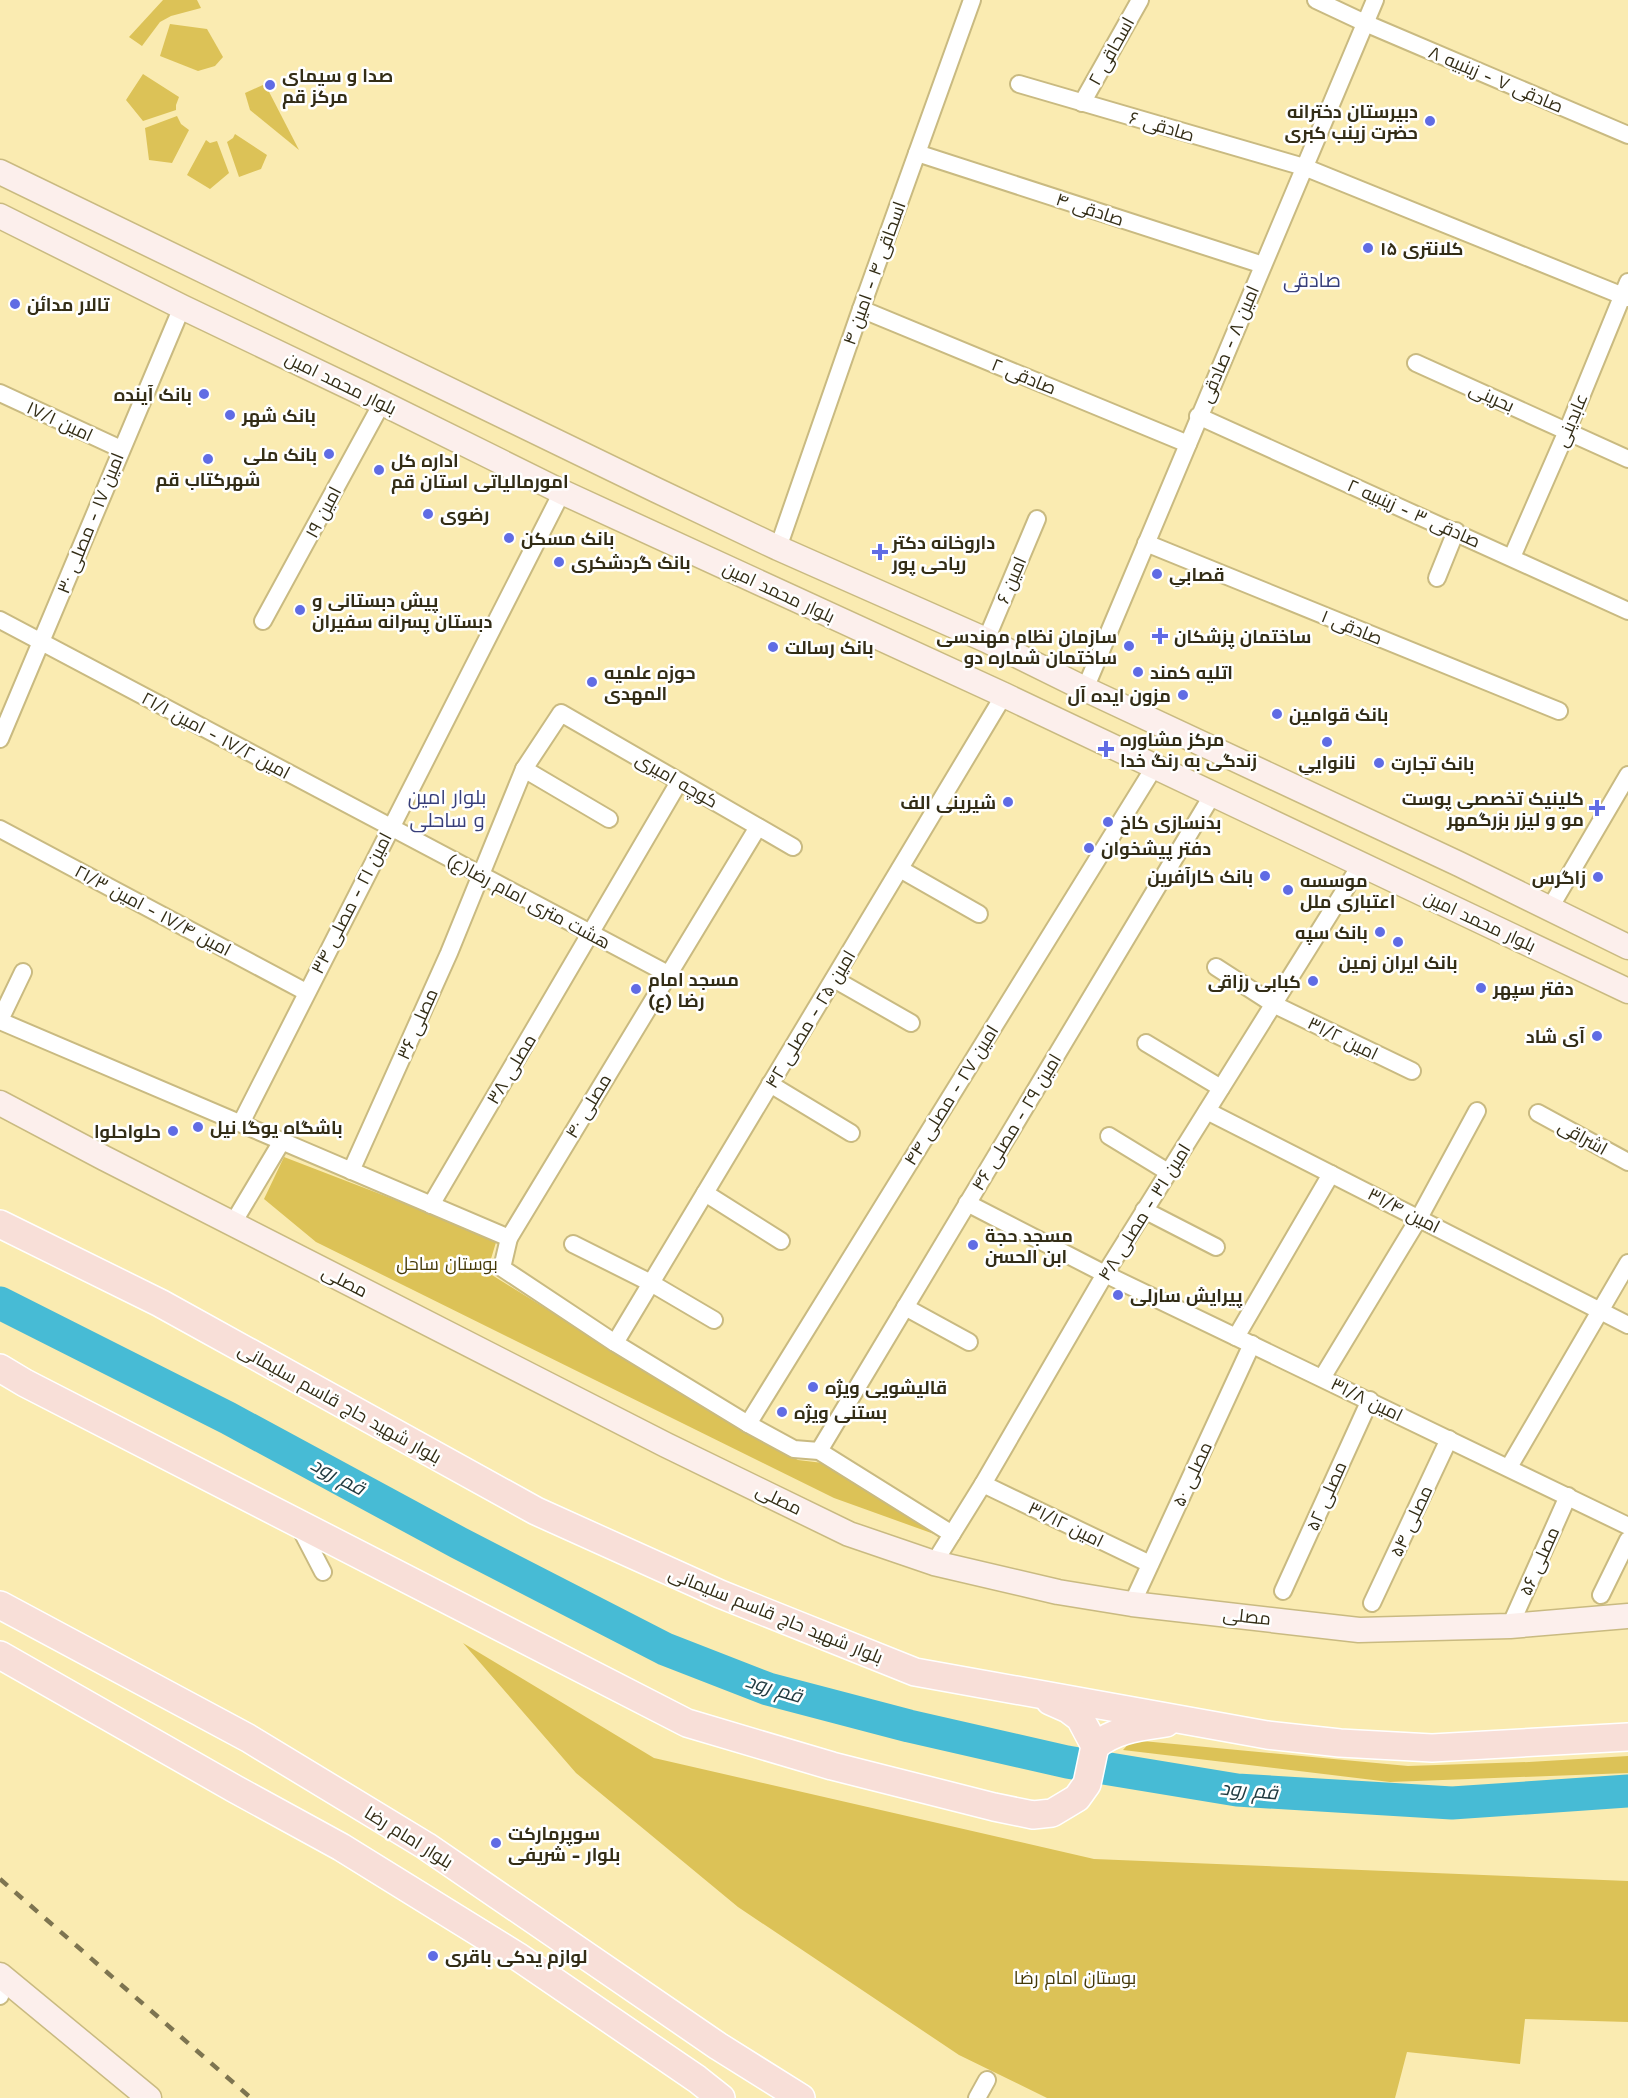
<svg xmlns="http://www.w3.org/2000/svg" width="1628" height="2098" viewBox="0 0 1628 2098" font-family="'Work Sans',Cairo,sans-serif">
  <style>
    .green { fill: #dcc257 }
    .lines { fill: none; stroke-linecap: round; stroke-linejoin: round }
    .river { stroke: #47bbd5; stroke-width: 33 }
    .street-casing { stroke: #c9ba81; stroke-width: 20 }
    .secondary-casing { stroke: #c9ba81; stroke-width: 27 }
    .primary-casing { stroke: #fff; stroke-width: 30 }
    .street { stroke: #fff; stroke-width: 16 }
    .secondary { stroke: #fcefec; stroke-width: 24 }
    .primary { stroke: #f8dfd8; stroke-width: 27 }
    .rail { stroke: #7d7450; stroke-width: 4.5; stroke-dasharray: 10 10; stroke-linecap: butt }
    .poi-dot { fill: #606ce4; stroke: #fff; stroke-width: 2 }
    .labels { text-anchor: middle; dominant-baseline: central; stroke-width: 5; stroke-linejoin: round; paint-order: stroke }
    .street-label { font-size: 18px; fill: #332d16; stroke: #fff }
    .poi-label { font-size: 18px; font-weight: bold; fill: #332d16; stroke: #fff; text-anchor: start }
    .park-label { font-size: 18px; fill: #443806; stroke: #fff }
    .neighbourhood-label { font-size: 20px; fill: #373e79; stroke: #fff }
    .water-label { font-size: 20px; font-style: italic; fill: #233c42; stroke: #fff }
  </style>
  <rect width="100%" height="100%" fill="#faebb1"/>
  <g class="green">
    <path d="M 163,0 L 197,0 L 201,8 L 171,16 L 160,22 L 142,46 L 129,37 Z"/>
    <path d="M 170,24 L 207,29 L 223,57 L 215,66 L 198,71 L 160,56 Z"/>
    <path d="M 143,74 L 179,97 L 176,105 L 176,110 L 143,121 L 126,100 Z"/>
    <path d="M 265,84 L 299,150 L 250,110 L 245,93 Z"/>
    <path d="M 177,116 L 181,124 L 189,130 L 172,163 L 149,160 L 145,128 Z"/>
    <path d="M 235,134 L 267,155 L 261,169 L 239,177 L 227,142 L 233,138 Z"/>
    <path d="M 206,140 L 210,143 L 217,141 L 229,173 L 210,189 L 187,175 Z"/>
    <path d="M 284,1157 L 497,1239 L 487,1272 L 736,1426 L 798,1460 L 823,1463 L 918,1516 L 934,1534 L 834,1498 L 316,1242 L 264,1199 Z"/>
    <path d="M 463,1643 L 654,1758 L 1094,1859 L 1628,1881 L 1628,2022 L 1525,2019 L 1520,2064 L 1407,2052 L 1395,2098 L 1047,2098 L 959,2055 L 738,1907 L 576,1773 Z"/>
    <path d="M 1132,1740 L 1408,1766 L 1529,1762 L 1628,1756 L 1628,1773 L 1390,1782 L 1123,1750 Z"/>
  </g>
  <g class="lines">
    <path class="river" d="M 0,1303 L 228,1418 L 459,1543 L 665,1649 L 768,1689 L 909,1726 L 1067,1762 L 1237,1790 L 1452,1803 L 1628,1791"/>
    <g class="street-casing">
      <g id="street">
        <path d="M 1316,0 L 1365,23 L 1628,135"/>
        <path d="M 1019,84 L 1304,167 L 1628,298"/>
        <path d="M 1082,103 L 1140,0"/>
        <path d="M 917,153 L 1263,265"/>
        <path d="M 861,309 L 1188,444"/>
        <path d="M 1416,363 L 1628,459"/>
        <path d="M 0,393 L 121,449"/>
        <path d="M 1198,416 L 1628,611"/>
        <path d="M 1146,543 L 1559,711"/>
        <path d="M 778,548 L 861,309 L 972,0"/>
        <path d="M 1512,557 L 1567,431 L 1628,282"/>
        <path d="M 1437,578 L 1456,531"/>
        <path d="M 0,620 L 668,974"/>
        <path d="M 263,621 L 382,403"/>
        <path d="M 986,640 L 1037,519"/>
        <path d="M 1085,689 L 1375,0"/>
        <path d="M 0,739 L 182,307"/>
        <path d="M 524,769 L 609,819"/>
        <path d="M 0,829 L 306,992"/>
        <path d="M 900,869 L 979,914"/>
        <path d="M 1550,908 L 1628,775"/>
        <path d="M 1216,967 L 1275,1005 L 1412,1071"/>
        <path d="M 834,979 L 911,1023"/>
        <path d="M 0,1020 L 23,972"/>
        <path d="M 0,1021 L 509,1238 L 502,1268 L 615,1343 L 748,1424 L 794,1449 L 819,1451 L 952,1534"/>
        <path d="M 1146,1043 L 1221,1088"/>
        <path d="M 770,1084 L 851,1133"/>
        <path d="M 1207,1111 L 1628,1325"/>
        <path d="M 1538,1113 L 1628,1162"/>
        <path d="M 241,1123 L 562,492"/>
        <path d="M 1109,1136 L 1168,1172"/>
        <path d="M 351,1171 L 449,953 L 524,769 L 561,713 L 793,847"/>
        <path d="M 705,1193 L 781,1241"/>
        <path d="M 967,1203 L 1105,1274 L 1628,1526"/>
        <path d="M 431,1205 L 679,782"/>
        <path d="M 1144,1210 L 1216,1247"/>
        <path d="M 233,1223 L 282,1141"/>
        <path d="M 509,1238 L 758,827"/>
        <path d="M 573,1244 L 651,1283 L 714,1320"/>
        <path d="M 905,1307 L 969,1342"/>
        <path d="M 1236,1337 L 1331,1174"/>
        <path d="M 615,1343 L 1004,695"/>
        <path d="M 1322,1378 L 1419,1218 L 1477,1111"/>
        <path d="M 748,1424 L 1155,766"/>
        <path d="M 819,1451 L 1213,794"/>
        <path d="M 1509,1467 L 1628,1263"/>
        <path d="M 983,1484 L 1150,1564"/>
        <path d="M 298,1524 L 323,1572"/>
        <path d="M 934,1563 L 983,1484 L 1105,1274 L 1361,864"/>
        <path d="M 1283,1591 L 1370,1400"/>
        <path d="M 1601,1595 L 1628,1540"/>
        <path d="M 1372,1603 L 1449,1439"/>
        <path d="M 1132,1604 L 1252,1344"/>
        <path d="M 1510,1626 L 1568,1496"/>
        <path d="M 0,1978 L 5,1980 L 0,1996"/>
        <path d="M 977,2098 L 987,2080"/>
      </g>
    </g>
    <g class="secondary-casing">
      <g id="secondary">
        <path d="M 0,172 L 656,490 L 778,548 L 986,640 L 1085,689 L 1459,864 L 1628,947"/>
        <path d="M 0,216 L 182,307 L 364,394 L 562,492 L 1004,695 L 1628,991"/>
        <path d="M 0,1103 L 104,1158 L 666,1445 L 849,1534 L 934,1563 L 1058,1592 L 1132,1604 L 1359,1630 L 1510,1626 L 1628,1616"/>
        <path d="M 0,1975 L 149,2098"/>
      </g>
    </g>
    <g class="primary-casing">
      <g id="primary">
        <path d="M 0,1224 L 160,1303 L 536,1511 L 720,1594 L 915,1672 L 1267,1735 L 1340,1743 L 1432,1748 L 1628,1737"/>
        <path d="M 0,1368 L 25,1383 L 687,1723 L 832,1766 L 994,1807 L 1033,1815 L 1052,1813 L 1077,1798 L 1087,1784 L 1095,1746 L 1080,1718 L 1068,1709 L 1050,1701"/>
        <path d="M 0,1605 L 248,1738 L 426,1846 L 718,2046 L 801,2098"/>
        <path d="M 0,1655 L 235,1789 L 341,1847 L 517,1956 L 697,2079 L 721,2098"/>
        <path d="M 1095,1746 C 1116,1729 1140,1727 1166,1723"/>
      </g>
    </g>
    <use href="#street" class="street"/>
    <use href="#secondary" class="secondary"/>
    <use href="#primary" class="primary"/>
    <path class="rail" d="M 0,1879 L 251,2098"/>
  </g>
  <g class="poi-dot">
    <circle cx="270" cy="85" r="6"/>
    <circle cx="1430" cy="121" r="6"/>
    <circle cx="1368" cy="248" r="6"/>
    <circle cx="15" cy="304" r="6"/>
    <circle cx="204" cy="394" r="6"/>
    <circle cx="230" cy="415" r="6"/>
    <circle cx="329" cy="454" r="6"/>
    <circle cx="208" cy="459" r="6"/>
    <circle cx="379" cy="470" r="6"/>
    <circle cx="428" cy="514" r="6"/>
    <circle cx="509" cy="538" r="6"/>
    <path d="M877 543h6v6h6v6h-6v6h-6v-6h-6v-6h6z"/>
    <circle cx="559" cy="562" r="6"/>
    <circle cx="1157" cy="574" r="6"/>
    <circle cx="300" cy="610" r="6"/>
    <path d="M1157 627h6v6h6v6h-6v6h-6v-6h-6v-6h6z"/>
    <circle cx="1129" cy="646" r="6"/>
    <circle cx="773" cy="647" r="6"/>
    <circle cx="1138" cy="672" r="6"/>
    <circle cx="592" cy="682" r="6"/>
    <circle cx="1183" cy="695" r="6"/>
    <circle cx="1277" cy="714" r="6"/>
    <circle cx="1327" cy="742" r="6"/>
    <path d="M1103 740h6v6h6v6h-6v6h-6v-6h-6v-6h6z"/>
    <circle cx="1379" cy="763" r="6"/>
    <circle cx="1008" cy="802" r="6"/>
    <path d="M1594 799h6v6h6v6h-6v6h-6v-6h-6v-6h6z"/>
    <circle cx="1108" cy="822" r="6"/>
    <circle cx="1089" cy="848" r="6"/>
    <circle cx="1265" cy="876" r="6"/>
    <circle cx="1598" cy="877" r="6"/>
    <circle cx="1288" cy="890" r="6"/>
    <circle cx="1380" cy="932" r="6"/>
    <circle cx="1398" cy="942" r="6"/>
    <circle cx="1313" cy="981" r="6"/>
    <circle cx="1481" cy="988" r="6"/>
    <circle cx="636" cy="989" r="6"/>
    <circle cx="1597" cy="1036" r="6"/>
    <circle cx="198" cy="1127" r="6"/>
    <circle cx="173" cy="1131" r="6"/>
    <circle cx="973" cy="1245" r="6"/>
    <circle cx="1118" cy="1295" r="6"/>
    <circle cx="813" cy="1387" r="6"/>
    <circle cx="782" cy="1412" r="6"/>
    <circle cx="496" cy="1843" r="6"/>
    <circle cx="433" cy="1956" r="6"/>
  </g>
  <g class="labels">
    <g class="street-label">
      <text transform="translate(1111 51) rotate(-61)">اسحاقی ۲</text>
      <text transform="translate(1496 79) rotate(23)">صادقی ۷ - زینبیه ۸</text>
      <text transform="translate(1162 126) rotate(16)">صادقی ۶</text>
      <text transform="translate(1090 209) rotate(18)">صادقی ۴</text>
      <text transform="translate(874 273) rotate(-70)">اسحاقی ۴ - امین ۴</text>
      <text transform="translate(1229 344) rotate(-67)">امین ۸ - صادقی</text>
      <text transform="translate(1024 376) rotate(22)">صادقی ۲</text>
      <text transform="translate(341 383) rotate(26)">بلوار محمد امین</text>
      <text transform="translate(1492 397) rotate(24)">بحرینی</text>
      <text transform="translate(1571 420) rotate(-67)">عابدینی</text>
      <text transform="translate(60 421) rotate(25)">امین ۱۷/۱</text>
      <text transform="translate(323 512) rotate(-62)">امین ۱۹</text>
      <text transform="translate(1414 513) rotate(24)">صادقی ۳ - زینبیه ۲</text>
      <text transform="translate(90 523) rotate(-68)">امین ۱۷ - مصلی ۳۰</text>
      <text transform="translate(1011 580) rotate(-67)">امین ۶</text>
      <text transform="translate(779 592) rotate(25)">بلوار محمد امین</text>
      <text transform="translate(1352 627) rotate(22)">صادقی ۱</text>
      <text transform="translate(216 735) rotate(28)">امین ۱۷/۲ - امین ۲۱/۱</text>
      <text transform="translate(677 780) rotate(30)">کوچه امیری</text>
      <text transform="translate(529 901) rotate(28)">هشت متری امام رضا(ع)</text>
      <text transform="translate(351 903) rotate(-63)">امین ۲۱ - مصلی ۳۴</text>
      <text transform="translate(153 910) rotate(28)">امین ۱۷/۴ - امین ۲۱/۳</text>
      <text transform="translate(1480 921) rotate(25)">بلوار محمد امین</text>
      <text transform="translate(810 1019) rotate(-59)">امین ۲۵ - مصلی ۴۲</text>
      <text transform="translate(417 1024) rotate(-66)">مصلی ۳۶</text>
      <text transform="translate(1343 1038) rotate(26)">امین ۳۱/۲</text>
      <text transform="translate(511 1069) rotate(-59)">مصلی ۳۸</text>
      <text transform="translate(951 1095) rotate(-58)">امین ۲۷ - مصلی ۴۴</text>
      <text transform="translate(588 1106) rotate(-59)">مصلی ۴۰</text>
      <text transform="translate(1016 1122) rotate(-59)">امین ۲۹ - مصلی ۴۶</text>
      <text transform="translate(1583 1137) rotate(29)">اشراقی</text>
      <text transform="translate(1404 1210) rotate(27)">امین ۳۱/۴</text>
      <text transform="translate(1144 1212) rotate(-58)">امین ۳۱ - مصلی ۴۸</text>
      <text transform="translate(345 1281) rotate(27)">مصلی</text>
      <text transform="translate(1367 1399) rotate(26)">امین ۳۱/۸</text>
      <text transform="translate(340 1403) rotate(29)">بلوار شهید حاج قاسم سلیمانی</text>
      <text transform="translate(1192 1474) rotate(-65)">مصلی ۵۰</text>
      <text transform="translate(1326 1496) rotate(-66)">مصلی ۵۲</text>
      <text transform="translate(779 1499) rotate(26)">مصلی</text>
      <text transform="translate(1411 1521) rotate(-65)">مصلی ۵۴</text>
      <text transform="translate(1066 1524) rotate(26)">امین ۳۱/۱۲</text>
      <text transform="translate(1539 1561) rotate(-66)">مصلی ۵۶</text>
      <text transform="translate(776 1615) rotate(22)">بلوار شهید حاج قاسم سلیمانی</text>
      <text transform="translate(1247 1616) rotate(6)">مصلی</text>
      <text transform="translate(409 1837) rotate(32)">بلوار امام رضا</text>
    </g>
    <g class="poi-label">
      <text x="282" y="75">صدا و سیمای<tspan x="282" dy="21">مرکز قم</tspan></text>
      <text x="1418" y="111" text-anchor="end">دبیرستان دخترانه<tspan x="1418" dy="21">حضرت زینب کبری</tspan></text>
      <text x="1380" y="248">کلانتری ۱۵</text>
      <text x="27" y="304">تالار مدائن</text>
      <text x="192" y="394" text-anchor="end">بانک آینده</text>
      <text x="242" y="415">بانک شهر</text>
      <text x="317" y="454" text-anchor="end">بانک ملی</text>
      <text x="391" y="460">اداره کل<tspan x="391" dy="21">امورمالیاتی استان قم</tspan></text>
      <text x="208" y="479" text-anchor="middle">شهركتاب قم</text>
      <text x="440" y="514">رضوی</text>
      <text x="521" y="538">بانک مسکن</text>
      <text x="892" y="542">داروخانه دکتر<tspan x="892" dy="21">ریاحی پور</tspan></text>
      <text x="571" y="562">بانک گردشکری</text>
      <text x="1169" y="574">قصابیِ</text>
      <text x="312" y="600">پیش دبستانی و<tspan x="312" dy="21">دبستان پسرانه سفیران</tspan></text>
      <text x="1117" y="636" text-anchor="end">سازمان نظام مهندسی<tspan x="1117" dy="21">ساختمان شماره دو</tspan></text>
      <text x="1174" y="636">ساختمان پزشکان</text>
      <text x="785" y="647">بانک رسالت</text>
      <text x="604" y="672">حوزه علمیه<tspan x="604" dy="21">المهدی</tspan></text>
      <text x="1150" y="672">اتلیه کمند</text>
      <text x="1171" y="695" text-anchor="end">مزون ایده آل</text>
      <text x="1289" y="714">بانک قوامین</text>
      <text x="1120" y="739">مرکز مشاوره<tspan x="1120" dy="21">زندگی به رنگ خدا</tspan></text>
      <text x="1327" y="762" text-anchor="middle">نانواییِ</text>
      <text x="1391" y="763">بانک تجارت</text>
      <text x="1584" y="798" text-anchor="end">کلینیک تخصصی پوست<tspan x="1584" dy="21">مو و لیزر بزرگمهر</tspan></text>
      <text x="996" y="802" text-anchor="end">شیرینی الف</text>
      <text x="1120" y="822">بدنسازی کاخ</text>
      <text x="1101" y="848">دفتر پیشخوان</text>
      <text x="1253" y="876" text-anchor="end">بانک کارآفرین</text>
      <text x="1586" y="877" text-anchor="end">زاگرس</text>
      <text x="1300" y="880">موسسه<tspan x="1300" dy="21">اعتباری ملل</tspan></text>
      <text x="1368" y="932" text-anchor="end">بانک سپه</text>
      <text x="1398" y="962" text-anchor="middle">بانک ایران زمین</text>
      <text x="648" y="979">مسجد امام<tspan x="648" dy="21">رضا (ع)</tspan></text>
      <text x="1301" y="981" text-anchor="end">کبابی رزاقی</text>
      <text x="1493" y="988">دفتر سپهر</text>
      <text x="1585" y="1036" text-anchor="end">آی شاد</text>
      <text x="210" y="1127">باشگاه یوگا نیل</text>
      <text x="161" y="1131" text-anchor="end">حلواحلوا</text>
      <text x="985" y="1235">مسجد حجة<tspan x="985" dy="21">ابن الحسن</tspan></text>
      <text x="1130" y="1295">پیرایش سارلی</text>
      <text x="825" y="1387">قالیشویی ویژه</text>
      <text x="794" y="1412">بستنی ویژه</text>
      <text x="508" y="1833">سوپرمارکت<tspan x="508" dy="21">بلوار - شریفی</tspan></text>
      <text x="445" y="1956">لوازم یدکی باقری</text>
    </g>
    <g class="park-label">
      <text x="447" y="1263">بوستان ساحل</text>
      <text x="1075" y="1977">بوستان امام رضا</text>
    </g>
    <g class="neighbourhood-label">
      <text x="1312" y="280">صادقی</text>
      <text x="447" y="797">بلوار امین<tspan x="447" dy="23">و ساحلی</tspan></text>
    </g>
    <g class="water-label">
      <text transform="translate(338 1476) rotate(28)">قم رود</text>
      <text transform="translate(774 1688) rotate(17)">قم رود</text>
      <text transform="translate(1249 1790) rotate(5)">قم رود</text>
    </g>
  </g>
</svg>
